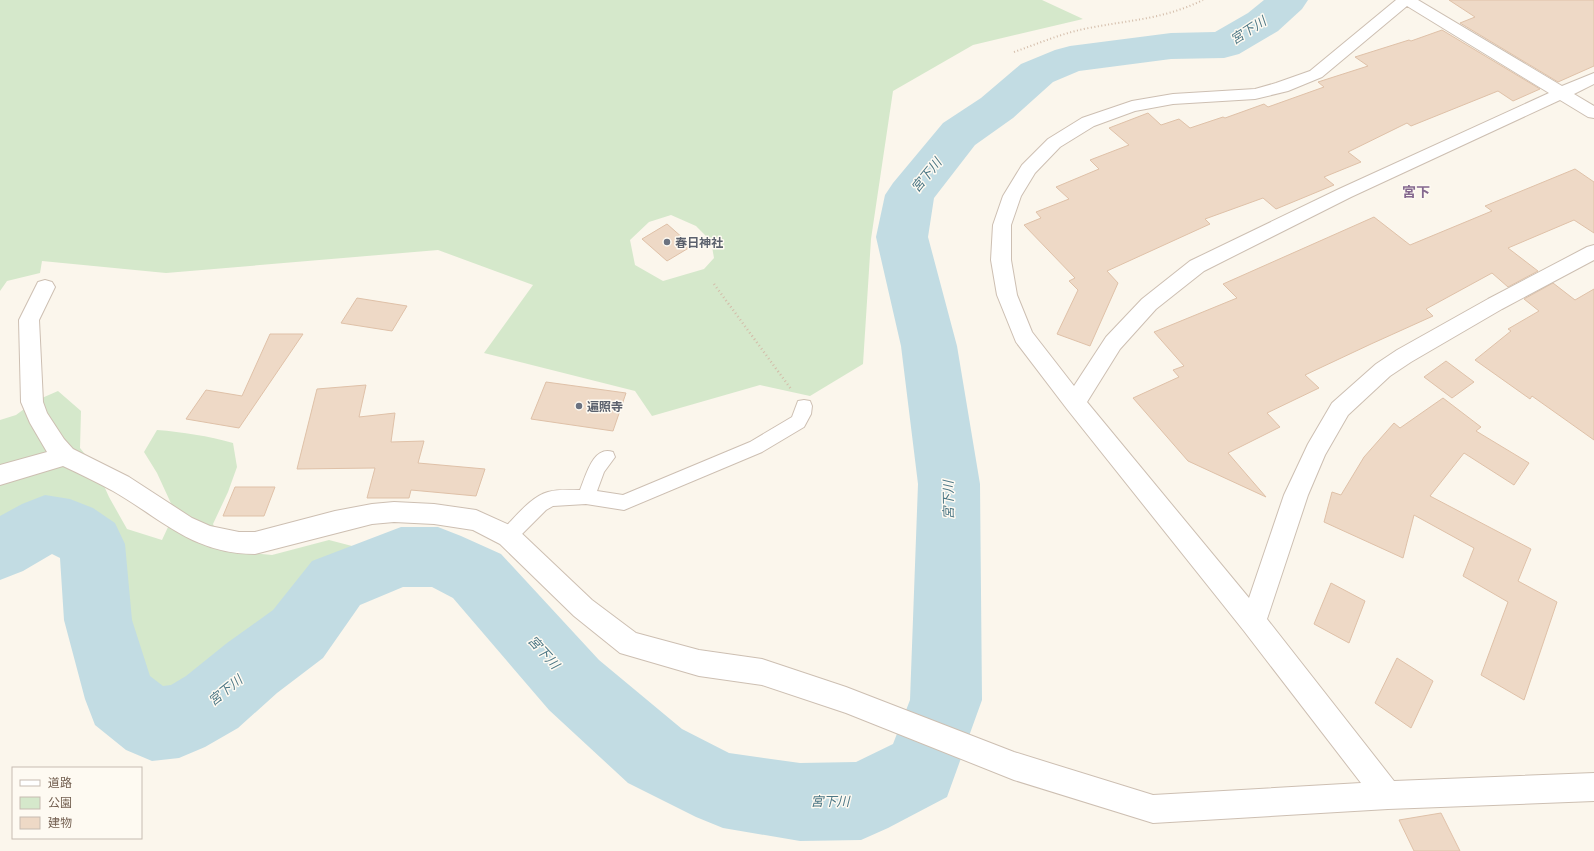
<svg xmlns="http://www.w3.org/2000/svg" width="1594" height="851" viewBox="0 0 1594 851" font-family="'Titillium Web','Noto Sans JP',sans-serif">
  <style>
    .green { fill: #d5e8cb; fill-rule: evenodd }
    .lines { fill: none; stroke-linecap: round; stroke-linejoin: round }
    .river { fill: #c2dce3; fill-rule: evenodd }
    .building { fill: #eed9c6; stroke: #dfc1a8 }
    .lane-casing { stroke: #cdbfb2; stroke-width: 2 }
    .street-casing { stroke: #cdbfb2; stroke-width: 2 }
    .path-far1 { stroke: #d3bca9; stroke-width: 2; stroke-dasharray: 1 2.5; stroke-linecap: butt }
    .path { stroke: #d3bca9; stroke-width: 2.5; stroke-dasharray: 1 3; stroke-linecap: butt }
    .lane { fill: #fff; fill-rule: evenodd }
    .street { fill: #fff; fill-rule: evenodd }
    .worship-dot { fill: #6b7280; stroke: #fefaf2; stroke-width: 1.5 }
    .labels { text-anchor: middle; dominant-baseline: central; stroke-width: 3; stroke-linejoin: round; paint-order: stroke }
    .worship-label { font-size: 12px; font-weight: bold; fill: #5b616d; stroke: #fefaf2; text-anchor: start }
    .water-label { font-size: 13px; font-style: italic; fill: #4c7785; stroke: #fefaf2 }
    .quarter-label { font-size: 14px; font-weight: bold; fill: #85698f; stroke: #fefaf2 }
  </style>
  <rect width="100%" height="100%" fill="#fbf6ec"/>
  <g class="green">
    <path d="M 0,0 L 1042,0 L 1083,19 L 973,45 L 893,91 L 871,239 L 863,364 L 810,396 L 760,385 L 652,416 L 635,391 L 484,353 L 533,285 L 438,250 L 166,273 L 42,261 L 40,273 L 7,281 L 0,291 ZM 671,215 L 696,226 L 711,241 L 714,258 L 704,269 L 663,281 L 635,265 L 630,240 L 649,222 Z"/>
    <path d="M 58,391 L 81,411 L 80,448 L 96,468 L 109,497 L 127,529 L 162,540 L 175,512 L 157,473 L 144,452 L 157,430 C 183,432 208,436 233,443 L 237,467 L 228,492 L 213,524 L 223,550 L 272,555 L 329,540 L 352,546 L 363,574 L 337,616 L 306,662 L 205,724 L 153,728 L 93,684 L 83,648 L 71,570 L 59,553 L 32,555 L 0,570 L 0,420 L 16,415 L 35,401 Z"/>
  </g>
  <g class="lines">
    <path class="river" d="M 1264,0 L 1308,0 L 1302,9 L 1278,31 L 1239,54 L 1224,58 L 1171,59 L 1079,71 L 1053,82 L 1013,118 L 975,145 L 934,198 L 928,237 L 957,346 L 980,484 L 982,700 L 947,797 L 888,828 L 861,840 L 800,841 L 723,828 L 696,817 L 628,783 L 549,710 L 453,598 L 432,587 L 403,587 L 360,605 L 323,658 L 277,693 L 238,728 L 205,747 L 179,758 L 152,761 L 126,750 L 95,725 L 85,699 L 64,620 L 60,558 L 52,554 L 23,571 L 0,580 L 0,516 L 22,504 L 45,495 L 70,499 L 93,508 L 115,523 L 125,544 L 132,620 L 150,676 L 163,686 L 171,685 L 186,676 L 227,643 L 273,610 L 312,561 L 401,527 L 438,527 L 461,536 L 501,554 L 599,660 L 682,729 L 729,753 L 800,763 L 856,762 L 893,744 L 910,700 L 918,484 L 901,346 L 876,237 L 885,195 L 893,183 L 943,123 L 981,98 L 1021,64 L 1055,50 L 1070,46 L 1171,33 L 1215,32 L 1248,13 Z"/>
  </g>
  <g class="building">
    <path d="M 1449,0 L 1594,0 L 1594,66 L 1558,82 L 1460,23 L 1475,17 Z"/>
    <path d="M 1442,30 L 1540,89 L 1513,101 L 1498,91 L 1411,126 L 1407,123 L 1348,152 L 1361,162 L 1324,177 L 1334,185 L 1276,209 L 1263,198 L 1205,219 L 1210,224 L 1107,271 L 1118,283 L 1090,346 L 1057,334 L 1078,290 L 1069,281 L 1075,278 L 1024,225 L 1041,218 L 1036,212 L 1069,199 L 1056,187 L 1099,169 L 1090,160 L 1129,145 L 1109,128 L 1148,113 L 1161,125 L 1179,119 L 1190,128 L 1223,117 L 1225,118 L 1264,104 L 1268,107 L 1324,87 L 1318,82 L 1368,66 L 1355,57 L 1409,40 L 1411,41 Z"/>
    <path d="M 1575,169 L 1594,182 L 1594,233 L 1574,220 L 1508,248 L 1538,271 L 1508,287 L 1492,273 L 1426,309 L 1433,316 L 1371,344 L 1305,375 L 1319,388 L 1267,413 L 1280,427 L 1228,453 L 1266,497 L 1188,461 L 1133,398 L 1179,377 L 1173,370 L 1184,366 L 1154,332 L 1237,298 L 1223,284 L 1374,217 L 1410,245 L 1492,211 L 1485,206 Z"/>
    <path d="M 667,224 L 692,246 L 667,261 L 642,239 Z"/>
    <path d="M 1553,283 L 1575,300 L 1594,289 L 1594,440 L 1532,396 L 1530,399 L 1475,360 L 1511,331 L 1508,329 L 1539,311 L 1524,299 Z"/>
    <path d="M 357,298 L 407,306 L 392,331 L 341,323 Z"/>
    <path d="M 270,334 L 303,334 L 239,428 L 186,419 L 206,390 L 242,396 Z"/>
    <path d="M 1446,361 L 1474,382 L 1452,398 L 1424,377 Z"/>
    <path d="M 546,382 L 626,393 L 613,431 L 531,419 Z"/>
    <path d="M 366,385 L 359,417 L 395,413 L 391,442 L 424,441 L 418,463 L 485,469 L 476,496 L 411,490 L 409,498 L 367,498 L 375,468 L 297,469 L 317,389 Z"/>
    <path d="M 1443,398 L 1481,427 L 1476,431 L 1529,463 L 1514,485 L 1464,453 L 1430,496 L 1531,549 L 1518,581 L 1557,602 L 1524,700 L 1481,675 L 1508,602 L 1463,576 L 1474,548 L 1414,515 L 1403,558 L 1324,522 L 1332,492 L 1341,495 L 1364,457 L 1394,423 L 1400,428 Z"/>
    <path d="M 235,487 L 275,487 L 264,516 L 223,516 Z"/>
    <path d="M 1331,583 L 1365,601 L 1349,643 L 1314,624 Z"/>
    <path d="M 1397,658 L 1433,681 L 1411,728 L 1375,703 Z"/>
    <path d="M 1441,813 L 1460,851 L 1414,851 L 1399,820 Z"/>
  </g>
  <g class="lines">
    <g class="lane-casing">
      <path id="lane" d="M 804,400 L 810,401 L 812,406 L 811,414 L 804,427 L 762,452 L 624,510 L 586,504 L 553,506 L 546,510 L 514,542 L 508,544 L 502,542 L 499,536 L 502,530 C 515,518 530,497 548,492 C 558,489 570,490 580,490 C 586,476 593,445 613,452 L 615,457 L 604,472 L 597,491 L 623,495 L 750,442 L 792,417 L 798,401 Z"/>
    </g>
    <g class="street-casing">
      <path id="street" d="M 1396,0 L 1418,0 L 1562,86 L 1594,73 L 1594,84 L 1574,94 L 1594,106 L 1594,118 L 1588,117 L 1560,100 L 1351,197 L 1204,271 L 1156,309 L 1120,349 L 1087,402 L 1249,598 L 1284,495 L 1308,444 L 1332,403 L 1376,364 L 1397,350 L 1488,299 L 1587,247 L 1594,245 L 1594,260 L 1502,309 L 1411,362 L 1390,376 L 1348,415 L 1325,455 L 1308,495 L 1267,619 L 1394,781 L 1594,773 L 1594,801 L 1388,809 L 1153,823 L 1014,780 L 846,713 L 762,685 L 699,676 L 620,653 L 574,616 L 500,544 L 473,530 L 434,524 L 394,522 L 372,524 L 255,554 C 193,554 162,519 113,491 C 97,482 80,474 63,466 L 0,485 L 0,465 L 47,452 L 30,423 L 21,402 L 19,320 L 38,282 L 45,280 L 52,282 L 55,287 L 39,320 L 43,402 L 47,413 L 64,439 L 73,449 L 129,477 L 192,518 L 210,526 L 239,532 L 255,532 L 335,511 L 372,504 L 394,502 L 434,504 L 476,510 L 516,528 L 592,600 L 636,633 L 699,650 L 762,659 L 846,687 L 1014,752 L 1153,795 L 1361,783 L 1244,631 L 1067,409 L 1016,342 L 997,295 L 991,260 L 993,225 L 1003,196 L 1022,165 L 1048,139 L 1082,118 L 1132,101 L 1173,94 L 1255,89 L 1276,83 L 1310,71 ZM 1407,6 L 1549,93 L 1339,189 L 1190,261 L 1142,299 L 1106,337 L 1074,386 L 1032,332 L 1017,295 L 1011,260 L 1011,225 L 1021,196 L 1035,173 L 1060,147 L 1094,126 L 1135,111 L 1173,104 L 1255,99 L 1288,91 L 1322,77 Z"/>
    </g>
    <path class="path-far1" d="M 1014,52 C 1037,44 1060,34 1084,29 C 1127,20 1162,20 1203,0"/>
    <path class="path" d="M 714,284 L 791,389"/>
    <use href="#lane" class="lane"/>
    <use href="#street" class="street"/>
  </g>
  <g class="worship-dot">
    <circle cx="667" cy="242" r="4"/>
    <circle cx="579" cy="406" r="4"/>
  </g>
  <g class="labels">
    <g class="worship-label">
      <text x="675" y="242">春日神社</text>
      <text x="587" y="406">遍照寺</text>
    </g>
    <g class="water-label">
      <text transform="translate(1248 30) rotate(-33)">宮下川</text>
      <text transform="translate(926 175) rotate(-51)">宮下川</text>
      <text transform="translate(948 500) rotate(-91)">宮下川</text>
      <text transform="translate(544 652) rotate(48)">宮下川</text>
      <text transform="translate(225 690) rotate(-39)">宮下川</text>
      <text x="830" y="801">宮下川</text>
    </g>
    <g class="quarter-label">
      <text x="1416" y="191">宮下</text>
    </g>
  </g>
  <rect x="12" y="767" width="130" height="72" fill="#fefaf2" stroke="#c7bcb2"/>
  <rect x="20" y="780" width="20" height="6" fill="#ffffff" stroke="#c7bcb2"/>
  <text x="48" y="787" font-size="12" fill="#746051">道路</text>
  <rect x="20" y="797" width="20" height="12" fill="#d5e8cb" stroke="#c7bcb2"/>
  <text x="48" y="807" font-size="12" fill="#746051">公園</text>
  <rect x="20" y="817" width="20" height="12" fill="#eed9c6" stroke="#c7bcb2"/>
  <text x="48" y="827" font-size="12" fill="#746051">建物</text>
</svg>
